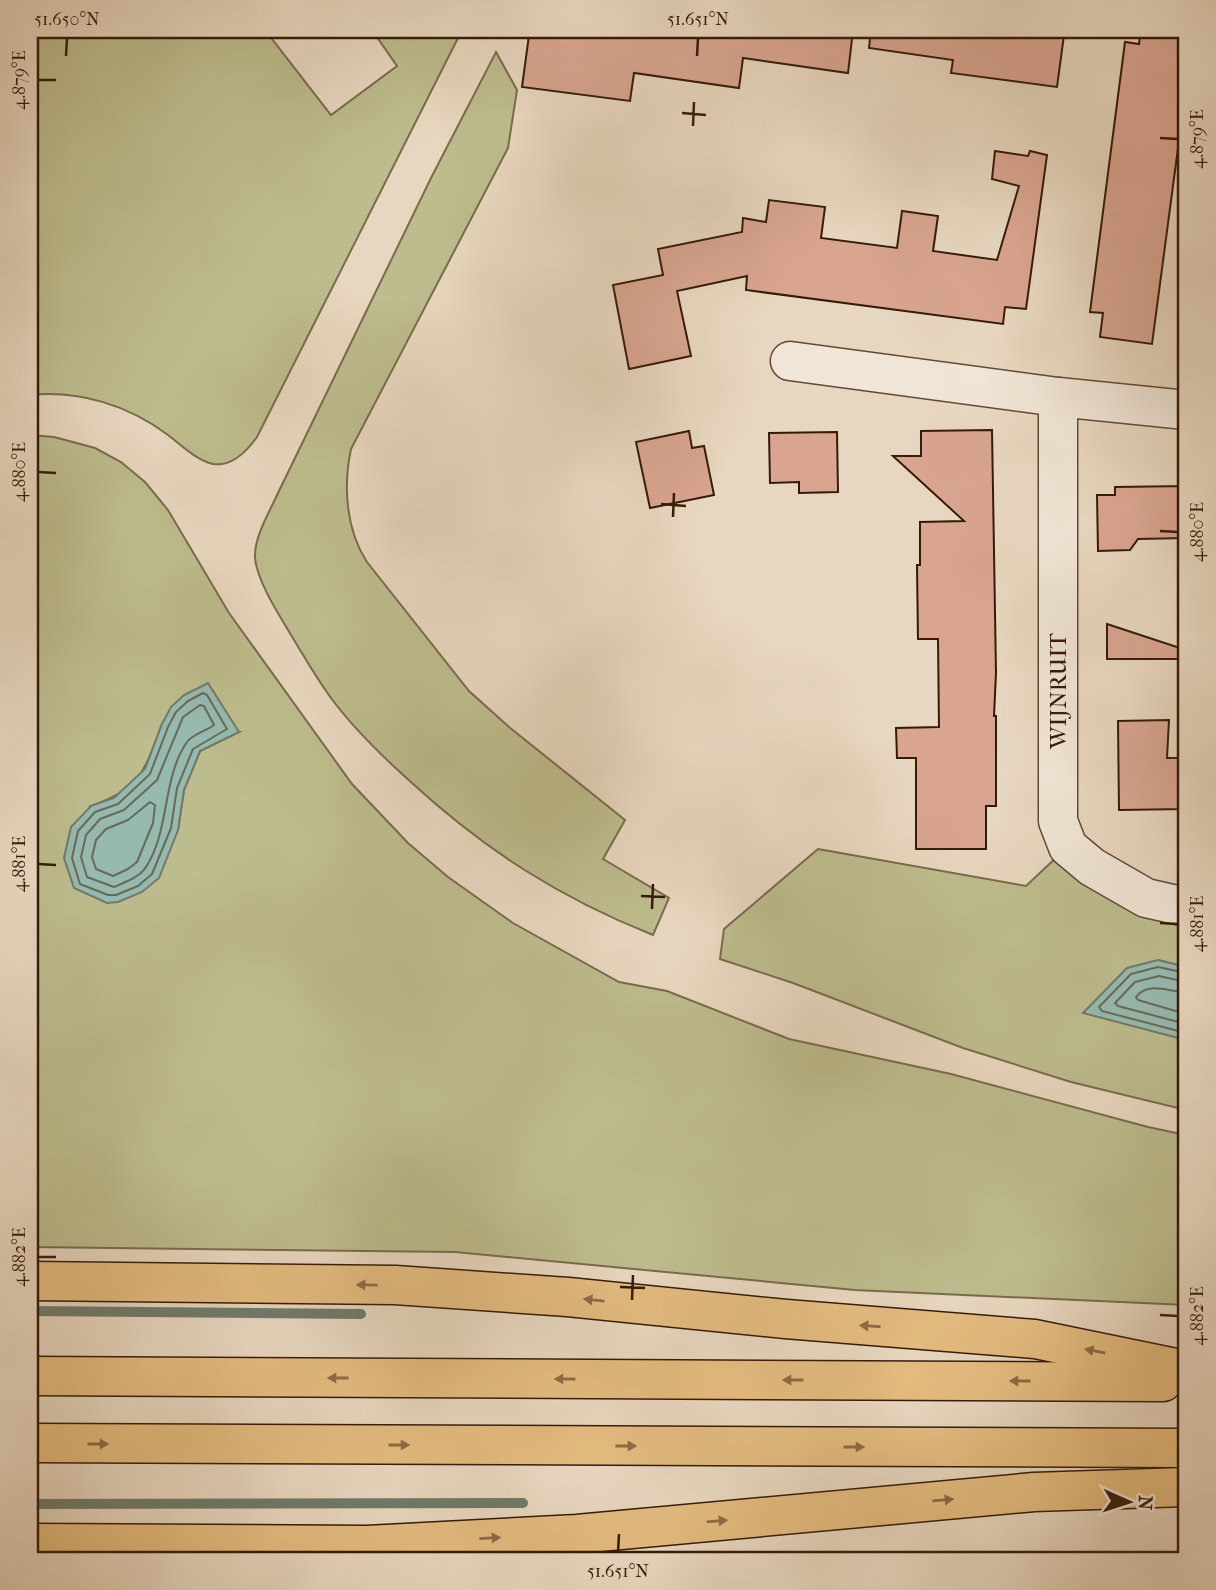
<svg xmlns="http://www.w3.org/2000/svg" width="1216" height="1590" viewBox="0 0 1216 1590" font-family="'IM FELL French Canon',serif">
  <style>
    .green { fill: #bdbc8e; stroke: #7a6b4b; stroke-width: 2; fill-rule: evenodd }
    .water { fill: #97baaf; stroke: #707a6c; stroke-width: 2 }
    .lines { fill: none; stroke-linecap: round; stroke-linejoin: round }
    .shore { stroke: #666a5c; stroke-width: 2 }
    .stream { stroke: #707a6c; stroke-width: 10 }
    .building { fill: #d9a591; stroke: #361a08; stroke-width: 2 }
    .minor-casing { stroke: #624936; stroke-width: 41 }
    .highway-casing { stroke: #361a08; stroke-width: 41 }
    .minor { stroke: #f0e5d6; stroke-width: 38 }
    .highway { stroke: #e4bc80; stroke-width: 38 }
    .oneway { fill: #8d6b44 }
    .ticks { fill: none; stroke: #361a08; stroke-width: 2.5 }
    .labels { text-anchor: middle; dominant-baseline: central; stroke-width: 7; stroke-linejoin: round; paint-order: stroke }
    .street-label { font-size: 23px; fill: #361a08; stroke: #f0e5d6 }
    .neatline { fill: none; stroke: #361a08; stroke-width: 2.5 }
    .ticks-label { font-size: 18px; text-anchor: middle; fill: #361a08 }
  </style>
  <rect width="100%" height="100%" fill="#e8d7c0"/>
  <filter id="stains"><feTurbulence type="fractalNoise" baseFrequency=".00286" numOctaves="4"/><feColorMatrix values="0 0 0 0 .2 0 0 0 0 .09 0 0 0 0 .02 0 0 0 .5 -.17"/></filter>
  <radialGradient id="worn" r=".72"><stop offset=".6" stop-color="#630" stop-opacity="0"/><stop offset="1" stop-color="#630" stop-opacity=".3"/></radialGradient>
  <g class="green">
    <path d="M 30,30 L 265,30 L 331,115 L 397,66 L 372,30 L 462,30 L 257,437 C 247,451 232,467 213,464 C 196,460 181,445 168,435 C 128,405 79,390 30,395 Z"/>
    <path d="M 496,52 L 517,90 L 508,148 L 351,449 C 343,487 346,530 367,562 L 469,691 L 509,727 L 625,820 L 603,859 L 669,898 L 653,935 C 560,898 485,850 412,783 C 384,758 357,732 334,702 C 318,681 305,658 291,635 C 279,615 257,581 255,558 C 254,537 269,513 278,493 L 431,178 Z"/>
    <path d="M 30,435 L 54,437 L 95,448 L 121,462 L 145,482 L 168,510 L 229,613 L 352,784 L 408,843 L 448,877 L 513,923 L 619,982 L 667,991 L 789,1039 L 951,1074 L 1148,1127 L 1186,1135 L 1186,1305 L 855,1290 L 455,1252 L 30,1247 ZM 162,724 L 239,732 L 200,751 L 184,790 L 178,830 L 91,806 C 141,789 145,770 162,724 Z"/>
    <path d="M 818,849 L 1026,886 L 1059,855 L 1186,905 L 1186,967 L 1158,960 L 1084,1012 L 1186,1040 L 1186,1110 L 1071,1082 L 963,1048 L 793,983 L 720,959 L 724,929 Z"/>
  </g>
  <g class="water">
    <path d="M 208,683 L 239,732 L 200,751 L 184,790 L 178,830 L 159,878 L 142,892 L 118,902 L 107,903 L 74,888 L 64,858 L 71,827 L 91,806 L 114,798 L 145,769 L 162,724 L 171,707 L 184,695 Z"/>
    <path d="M 1158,960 L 1186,967 L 1186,1040 L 1083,1013 L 1127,968 Z"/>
  </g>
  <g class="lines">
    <g class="shore">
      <path d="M 203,693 L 207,695 L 227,729 L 193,749 L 177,788 L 171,828 L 152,874 L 138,886 L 116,895 L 108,895 L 80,884 L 72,858 L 78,831 L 95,812 L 118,804 L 150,774 L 168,727 L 176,712 L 188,701 Z"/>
      <path d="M 200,705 L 204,706 L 214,725 C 206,731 193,734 187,742 C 162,778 170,830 146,867 C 140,877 125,882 114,887 L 87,877 L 81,857 L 86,835 L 100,819 L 124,810 L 157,780 L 183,717 Z"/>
      <path d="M 150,802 L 155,805 L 153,823 L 137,862 L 128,869 L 113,876 L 96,869 L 92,857 L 96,840 L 106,829 L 128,820 Z"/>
      <path d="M 1186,973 L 1158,967 L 1131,974 L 1099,1007 L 1102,1011 L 1186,1033"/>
      <path d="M 1186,982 L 1159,976 L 1135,982 L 1115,1003 L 1118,1006 L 1186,1024"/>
      <path d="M 1186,992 C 1169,992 1148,981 1136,997 L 1138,1000 L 1186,1014"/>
    </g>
    <g class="stream">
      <path d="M 30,1311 L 361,1314"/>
      <path d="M 30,1504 L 523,1503"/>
    </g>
  </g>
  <g class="building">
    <path d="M 546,30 L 599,30 L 636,35 L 636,30 L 853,30 L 848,73 L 743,58 L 739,88 L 634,73 L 630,101 L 522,87 L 529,35 L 545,37 Z"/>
    <path d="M 871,30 L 1049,30 L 1048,33 L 1064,35 L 1057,87 L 951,73 L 953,60 L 869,48 Z"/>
    <path d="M 1141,30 L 1186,30 L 1186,88 L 1152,344 L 1100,337 L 1103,313 L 1090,312 L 1125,42 L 1139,44 Z"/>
    <path d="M 995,151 L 1028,156 L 1030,151 L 1047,155 L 1026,309 L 1005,307 L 1003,324 L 746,290 L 747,276 L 677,291 L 691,356 L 629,369 L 613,285 L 663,275 L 658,249 L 742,232 L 743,218 L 766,222 L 769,200 L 825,207 L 821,238 L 897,248 L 902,211 L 938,216 L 933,251 L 997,260 L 1019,186 L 992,179 Z"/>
    <path d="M 992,430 L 996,673 L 994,716 L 996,716 L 996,806 L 986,806 L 986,849 L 916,849 L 916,758 L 897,758 L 896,728 L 939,727 L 938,639 L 918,639 L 917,565 L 920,565 L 920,522 L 964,521 L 893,456 L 921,456 L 921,431 Z"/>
    <path d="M 689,431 L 692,448 L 704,446 L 714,495 L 650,508 L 636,442 Z"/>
    <path d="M 837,432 L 838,492 L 799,493 L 799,482 L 770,483 L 769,433 Z"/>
    <path d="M 1186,486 L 1186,538 L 1138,539 L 1130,550 L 1098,551 L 1097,495 L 1115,495 L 1115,487 Z"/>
    <path d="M 1107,624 L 1186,650 L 1186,659 L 1107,659 Z"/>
    <path d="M 1169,720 L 1167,758 L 1186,758 L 1186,809 L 1119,810 L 1118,721 Z"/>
  </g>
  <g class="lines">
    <g class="minor-casing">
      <g id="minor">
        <path d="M 790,361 L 1058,397"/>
        <path d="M 1186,410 L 1058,397 L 1058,821 L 1068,847 L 1092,867 L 1146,898 L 1186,907"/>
      </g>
    </g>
    <g class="highway-casing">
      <g id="highway">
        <path d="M 30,1281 L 395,1285 L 568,1297 L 786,1319 L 1035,1339 L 1186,1370"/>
        <path d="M 30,1376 L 1163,1382"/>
        <path d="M 30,1443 L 1186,1448"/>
        <path d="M 30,1543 L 367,1545 L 577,1534 L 1034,1492 L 1186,1487"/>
      </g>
    </g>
    <use href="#minor" class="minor"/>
    <use href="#highway" class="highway"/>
  </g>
  <defs><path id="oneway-solid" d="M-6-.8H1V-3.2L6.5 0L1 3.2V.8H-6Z" transform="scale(1.75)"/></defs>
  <g class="oneway">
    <use href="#oneway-solid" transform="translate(367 1285) rotate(-179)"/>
    <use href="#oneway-solid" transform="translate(594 1300) rotate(-174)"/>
    <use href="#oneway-solid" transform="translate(870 1326) rotate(-176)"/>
    <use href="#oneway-solid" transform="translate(1095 1351) rotate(-168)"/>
    <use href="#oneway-solid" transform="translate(338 1378) rotate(-180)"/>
    <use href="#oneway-solid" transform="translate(565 1379) rotate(-180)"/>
    <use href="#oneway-solid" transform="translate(793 1380) rotate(-180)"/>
    <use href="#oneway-solid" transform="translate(1020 1381) rotate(-180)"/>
    <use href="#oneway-solid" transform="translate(98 1444)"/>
    <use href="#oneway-solid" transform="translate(399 1445)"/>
    <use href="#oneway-solid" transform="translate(626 1446)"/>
    <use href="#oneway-solid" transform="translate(854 1447)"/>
    <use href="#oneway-solid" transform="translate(943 1500) rotate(-5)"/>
    <use href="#oneway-solid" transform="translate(717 1521) rotate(-5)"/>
    <use href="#oneway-solid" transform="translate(490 1538) rotate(-3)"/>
  </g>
  <path class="ticks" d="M 66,56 L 67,38M 697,56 L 698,38M 38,80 L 56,80M 682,113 L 706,115M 693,126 L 694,102M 1160,138 L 1178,139M 38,472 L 56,473M 661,504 L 686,506M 673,517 L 674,493M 1160,531 L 1178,532M 38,864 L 56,865M 641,896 L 665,897M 652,909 L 653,884M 1160,923 L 1178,924M 38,1257 L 56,1257M 620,1287 L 645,1288M 632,1300 L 633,1275M 1160,1315 L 1178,1316M 618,1552 L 619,1534"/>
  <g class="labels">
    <g class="street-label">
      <text transform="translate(1058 691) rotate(-90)">WIJNRUIT</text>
    </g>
  </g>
  <rect width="1216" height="1590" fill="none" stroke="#e8d7c0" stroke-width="77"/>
  <g transform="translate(1129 1502) rotate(93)" stroke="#f0e5d6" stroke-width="5" paint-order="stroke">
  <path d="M0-5L12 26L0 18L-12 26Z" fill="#361a08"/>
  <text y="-10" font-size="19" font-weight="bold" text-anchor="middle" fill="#361a08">N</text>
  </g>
  <rect x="38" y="38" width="1140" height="1514" class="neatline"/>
  <g class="ticks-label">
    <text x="67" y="25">51.650°N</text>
    <text x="698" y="25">51.651°N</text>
    <text transform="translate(19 80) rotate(-90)" y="6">4.879°E</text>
    <text transform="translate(1197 139) rotate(-90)" y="6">4.879°E</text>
    <text transform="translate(19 472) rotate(-90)" y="6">4.880°E</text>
    <text transform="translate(1197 532) rotate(-90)" y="6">4.880°E</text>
    <text transform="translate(19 864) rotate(-90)" y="6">4.881°E</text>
    <text transform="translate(1197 924) rotate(-90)" y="6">4.881°E</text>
    <text transform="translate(19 1257) rotate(-90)" y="6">4.882°E</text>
    <text transform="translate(1197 1316) rotate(-90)" y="6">4.882°E</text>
    <text x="618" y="1577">51.651°N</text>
  </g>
  <rect width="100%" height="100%" filter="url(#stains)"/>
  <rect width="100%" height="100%" fill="url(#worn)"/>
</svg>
